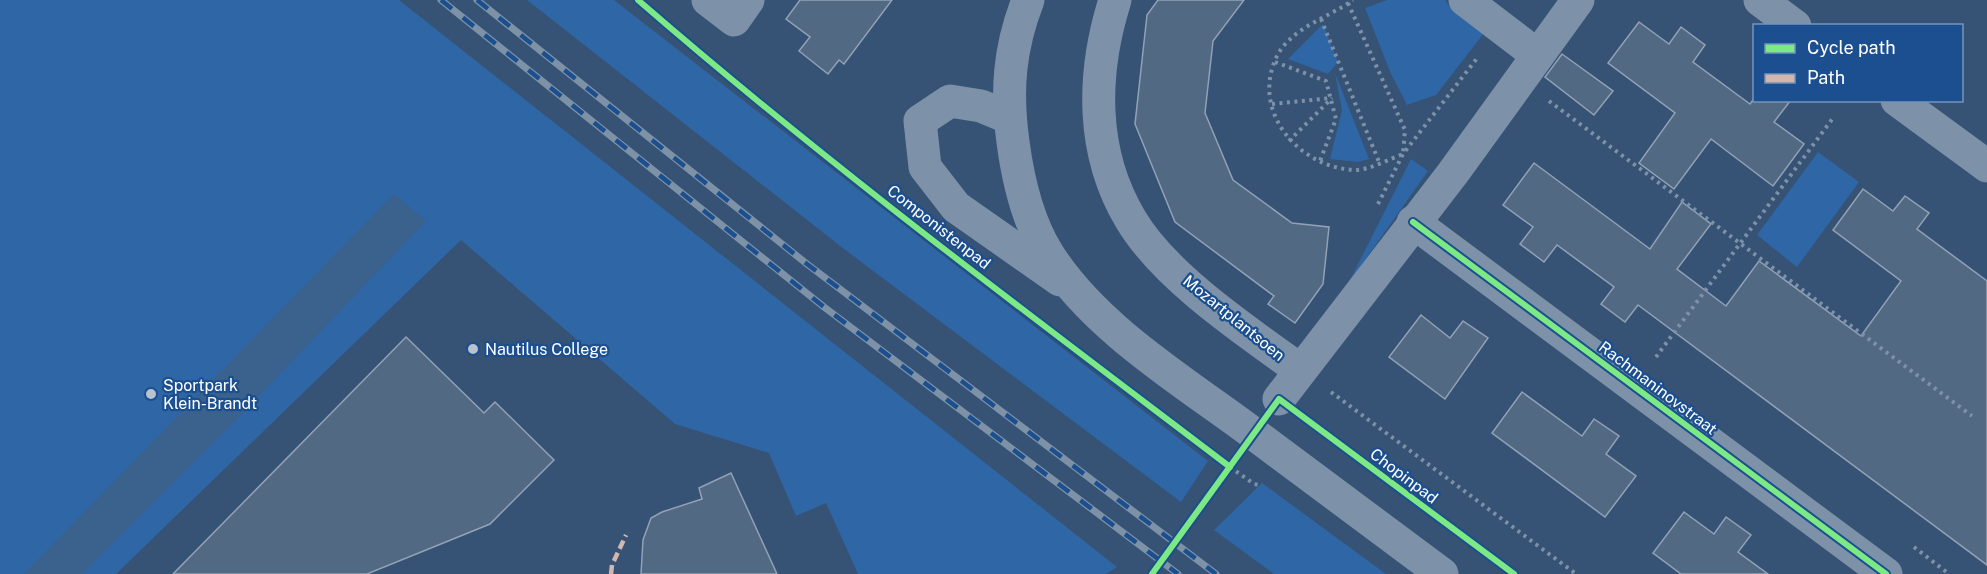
<svg xmlns="http://www.w3.org/2000/svg" width="1987" height="574" viewBox="0 0 1987 574" font-family="'Public Sans',sans-serif">
  <style>
    .green { fill: #2f66a5 }
    .water { fill: #3b618d }
    .building { fill: #526984; stroke: #92a2b6; stroke-width: 1.5 }
    .lines { fill: none; stroke-linecap: round; stroke-linejoin: round }
    .path { stroke: #7d92a8; stroke-width: 4; stroke-dasharray: 3 4.5; stroke-linecap: butt }
    .minor { stroke: #7d92a8; stroke-width: 33 }
    .rail-casing { stroke: #7e92a7; stroke-width: 7 }
    .rail { stroke: #1b4f8f; stroke-width: 4.5; stroke-dasharray: 14; stroke-linecap: butt }
    .quiet { stroke: #d1b7ad; stroke-width: 4.5; stroke-dasharray: 9 4.5; stroke-linecap: butt }
    .cycleway-casing { stroke: #1b4f8f; stroke-width: 10 }
    .cycleway { stroke: #7ce984; stroke-width: 6 }
    .poi-dot { fill: #b9c2ce; stroke: #1b4f8f; stroke-width: 2 }
    .labels { text-anchor: middle; dominant-baseline: central; stroke-width: 4.5; stroke-linejoin: round; paint-order: stroke }
    .street-label { font-size: 16px; fill: #fff; stroke: #1b4f8f }
    .poi-label { font-size: 16px; fill: #fff; stroke: #1b4f8f; text-anchor: start }
  </style>
  <rect width="100%" height="100%" fill="#365274"/>
  <g class="green">
    <path d="M 0,0 L 399,0 L 1117,567 L 1106,574 L 858,574 L 826,503 L 796,516 L 769,453 L 675,424 L 461,240 L 116,574 L 0,574 Z"/>
    <path d="M 527,0 L 614,0 L 1208,461 L 1181,502 L 844,249 Z"/>
    <path d="M 1387,0 L 1445,0 L 1453,11 L 1484,33 L 1436,95 L 1407,105 L 1391,74 L 1365,8 Z"/>
    <path d="M 1323,24 L 1338,62 L 1328,74 L 1288,59 Z"/>
    <path d="M 1335,73 L 1369,159 L 1358,162 L 1330,159 L 1342,110 Z"/>
    <path d="M 1818,152 L 1859,182 L 1797,267 L 1757,235 Z"/>
    <path d="M 1411,159 L 1428,171 L 1348,284 Z"/>
    <path d="M 1262,483 L 1386,574 L 1274,574 L 1214,530 Z"/>
  </g>
  <path class="water" d="M 394,194 L 426,221 L 232,424 L 82,574 L 24,574 Z"/>
  <g class="building">
    <path d="M 800,0 L 892,0 L 844,64 L 839,60 L 828,74 L 799,51 L 810,37 L 786,19 Z"/>
    <path d="M 1158,0 L 1244,0 L 1213,41 L 1205,113 L 1233,180 L 1292,223 L 1329,227 L 1323,284 L 1295,323 L 1268,304 L 1274,296 L 1175,222 L 1135,124 L 1147,15 Z"/>
    <path d="M 1639,22 L 1669,44 L 1681,27 L 1705,45 L 1693,62 L 1750,104 L 1753,100 L 1791,100 L 1774,122 L 1804,144 L 1773,186 L 1711,139 L 1674,189 L 1639,163 L 1675,113 L 1608,63 Z"/>
    <path d="M 1562,54 L 1613,91 L 1594,115 L 1545,77 Z"/>
    <path d="M 1534,163 L 1650,249 L 1682,202 L 1711,224 L 1677,269 L 1726,306 L 1759,261 L 1861,336 L 1901,281 L 1833,230 L 1863,189 L 1893,211 L 1905,196 L 1929,213 L 1917,229 L 1987,281 L 1987,565 L 1638,305 L 1625,322 L 1601,304 L 1614,287 L 1557,245 L 1544,262 L 1520,244 L 1533,227 L 1503,205 Z"/>
    <path d="M 1421,315 L 1450,338 L 1463,321 L 1488,338 L 1445,399 L 1389,357 Z"/>
    <path d="M 406,337 L 484,413 L 495,402 L 554,460 L 490,524 L 367,574 L 173,574 Z"/>
    <path d="M 1522,392 L 1582,436 L 1594,419 L 1619,436 L 1606,454 L 1636,476 L 1605,517 L 1492,433 Z"/>
    <path d="M 731,473 L 777,574 L 641,574 L 643,540 L 651,518 L 662,512 L 702,499 L 699,488 Z"/>
    <path d="M 1684,512 L 1714,534 L 1726,517 L 1751,535 L 1738,552 L 1768,574 L 1681,574 L 1653,553 Z"/>
  </g>
  <g class="lines">
    <g class="path">
      <path d="M 1348,3 L 1405,130 L 1403,154 C 1389,159 1370,170 1355,170 C 1300,168 1251,113 1276,58 C 1290,28 1328,18 1353,0"/>
      <path d="M 1321,19 L 1379,162"/>
      <path d="M 1275,62 L 1326,81 L 1336,119 L 1320,161"/>
      <path d="M 1549,101 L 1972,416"/>
      <path d="M 1272,104 L 1331,98"/>
      <path d="M 1289,141 L 1332,98"/>
      <path d="M 1378,204 L 1403,154 L 1478,57"/>
      <path d="M 1656,357 L 1833,118"/>
      <path d="M 1331,392 L 1576,574"/>
      <path d="M 1230,467 L 1254,484 L 1259,485"/>
      <path d="M 1914,547 L 1949,574"/>
    </g>
    <g class="minor">
      <path d="M 708,0 L 734,20 L 748,0"/>
      <path d="M 1028,0 C 1009,49 1006,91 1013,142 C 1018,180 1028,222 1048,254 C 1093,325 1175,376 1242,425 C 1308,474 1375,524 1442,574"/>
      <path d="M 1115,0 C 1092,73 1090,152 1131,220 C 1165,277 1246,331 1300,370"/>
      <path d="M 1465,0 L 1537,55"/>
      <path d="M 1760,0 L 1795,26"/>
      <path d="M 1897,100 L 1987,166"/>
      <path d="M 1010,118 L 981,106 L 950,101 L 920,121 L 925,167 L 956,207 L 1060,280"/>
      <path d="M 1413,222 L 1886,574"/>
      <path d="M 1279,399 L 1453,173 L 1578,0"/>
    </g>
    <g class="rail-casing">
      <g id="rail">
        <path d="M 441,0 L 824,307 L 1178,574"/>
        <path d="M 477,0 L 807,264 L 1216,574"/>
      </g>
    </g>
    <use href="#rail" class="rail"/>
    <path class="quiet" d="M 611,574 L 612,565 L 626,535"/>
    <g class="cycleway-casing">
      <g id="cycleway">
        <path d="M 638,0 C 828,165 1030,315 1230,467"/>
        <path d="M 1413,222 L 1886,574"/>
        <path d="M 1152,574 L 1279,399 L 1514,574"/>
      </g>
    </g>
    <use href="#cycleway" class="cycleway"/>
  </g>
  <g class="poi-dot">
    <circle cx="473" cy="349" r="6"/>
    <circle cx="151" cy="394" r="6"/>
  </g>
  <g class="labels">
    <g class="street-label">
      <text transform="translate(939 227) rotate(38)">Componistenpad</text>
      <text transform="translate(1234 318) rotate(39)">Mozartplantsoen</text>
      <text transform="translate(1658 388) rotate(37)">Rachmaninovstraat</text>
      <text transform="translate(1404 476) rotate(37)">Chopinpad</text>
    </g>
    <g class="poi-label">
      <text x="485" y="349">Nautilus College</text>
      <text x="163" y="385">Sportpark<tspan x="163" dy="18">Klein-Brandt</tspan></text>
    </g>
  </g>
  <rect x="1753" y="24" width="210" height="78" fill="#1b4f8f" stroke="#7695bc" stroke-width="1.5"/>
  <rect x="1765" y="44" width="30" height="9" fill="#7ce984" stroke="#7695bc" stroke-width="1.5"/>
  <text x="1807" y="54" font-size="18" fill="#ffffff">Cycle path</text>
  <rect x="1765" y="74" width="30" height="9" fill="#d1b7ad" stroke="#7695bc" stroke-width="1.5"/>
  <text x="1807" y="84" font-size="18" fill="#ffffff">Path</text>
</svg>
